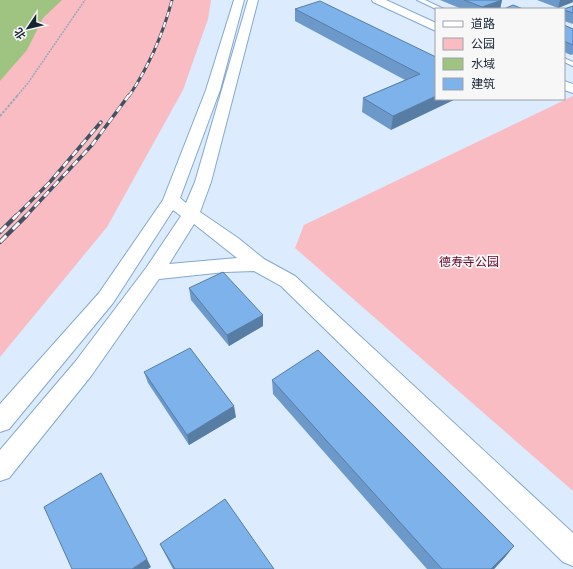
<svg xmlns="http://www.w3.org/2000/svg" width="573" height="569" viewBox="0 0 573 569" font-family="Signika,'Noto Sans SC',sans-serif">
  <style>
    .green { fill: #f9bcc3 }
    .water { fill: #9fc380 }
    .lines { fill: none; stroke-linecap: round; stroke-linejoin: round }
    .lane-casing { stroke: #83a8d0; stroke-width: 2 }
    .street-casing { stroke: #83a8d0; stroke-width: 2 }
    .path-far1 { stroke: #99a8b9; stroke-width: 1.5; stroke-dasharray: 2 1; stroke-linecap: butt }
    .path { stroke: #99a8b9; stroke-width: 2; stroke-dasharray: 2.5 1.5; stroke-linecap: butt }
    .lane { fill: #fff; fill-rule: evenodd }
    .street { fill: #fff; fill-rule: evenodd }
    .rail-far2-casing { stroke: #435161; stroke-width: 3 }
    .rail-far1-casing { stroke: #435161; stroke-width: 3.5 }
    .rail-casing { stroke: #435161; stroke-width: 4.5 }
    .rail-far2 { stroke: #f7f7f7; stroke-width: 2; stroke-dasharray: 5.5; stroke-linecap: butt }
    .rail-far1 { stroke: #f7f7f7; stroke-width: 2.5; stroke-dasharray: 7; stroke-linecap: butt }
    .rail { stroke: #f7f7f7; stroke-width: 3; stroke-dasharray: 9; stroke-linecap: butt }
    .wall { fill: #6c99ca }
    .shaded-wall { fill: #587da4 }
    .building { fill: #7eb2eb; stroke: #587da4 }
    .labels { text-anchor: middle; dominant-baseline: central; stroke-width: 3.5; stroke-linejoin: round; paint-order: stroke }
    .park-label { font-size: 12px; fill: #6a0626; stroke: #f7f7f7 }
  </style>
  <rect width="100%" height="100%" fill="#dcebfd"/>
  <g class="green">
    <path d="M 0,0 L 211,0 L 208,19 L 183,90 L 107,227 L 0,357 Z"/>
    <path d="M 573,96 L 573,491 L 295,248 L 304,225 Z"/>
  </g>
  <path class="water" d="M 0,0 L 62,0 L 43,18 L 27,50 L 0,81 Z"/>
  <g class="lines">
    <g class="lane-casing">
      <g id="lane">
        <path d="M 417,0 L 425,0 L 444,9 L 436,9 Z"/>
        <path d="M 564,58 L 573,62 L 573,66 L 564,62 Z"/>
      </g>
    </g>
    <g class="street-casing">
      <g id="street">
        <path d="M 234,0 L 244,0 L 220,90 L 180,198 L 186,203 L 195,182 L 248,0 L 258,0 L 211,182 L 200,212 L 238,238 L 264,259 L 295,276 L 573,533 L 573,566 L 563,562 L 281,286 L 254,271 L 225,272 L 159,279 L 91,376 L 9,478 L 0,481 L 0,450 L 75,362 L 146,268 L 181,216 L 173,210 L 113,303 L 9,429 L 0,432 L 0,404 L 99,293 L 163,200 L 206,90 ZM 194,224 L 237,258 L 169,264 Z"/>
        <path d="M 372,0 L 386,0 L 436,23 L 436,31 L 373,2 Z"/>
        <path d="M 564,81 L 573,84 L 573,93 L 564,90 Z"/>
      </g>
    </g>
    <path class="path-far1" d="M 17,96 L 28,83 L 85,0"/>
    <path class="path" d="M 0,116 L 18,95"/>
    <use href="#lane" class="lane"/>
    <use href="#street" class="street"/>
    <g class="rail-far2-casing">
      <path id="rail-far2" d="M 129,96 C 149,66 163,34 172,0"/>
    </g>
    <g class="rail-far1-casing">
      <g id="rail-far1">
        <path d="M 15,217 L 50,182 L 101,122"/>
        <path d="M 25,217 L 92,145 L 129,95"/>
      </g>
    </g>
    <g class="rail-casing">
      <g id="rail">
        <path d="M 0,232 L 16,216"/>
        <path d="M 0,242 L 26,216"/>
      </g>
    </g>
    <use href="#rail-far2" class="rail-far2"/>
    <use href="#rail-far1" class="rail-far1"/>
    <use href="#rail" class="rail"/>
  </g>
  <g class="wall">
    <path d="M 440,0 L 502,0 L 500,9 L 462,9 Z"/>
    <path d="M 537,0 L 573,0 L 573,2 L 558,8 Z"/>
    <path d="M 573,6 L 573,24 L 564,21 L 564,9 Z"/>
    <path d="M 295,9 L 436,57 L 391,130 L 362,112 L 363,98 L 405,80 L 295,21 Z"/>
    <path d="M 564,25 L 573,29 L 573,54 L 571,55 L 564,52 Z"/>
    <path d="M 189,288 L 263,315 L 263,326 L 229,346 L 191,300 Z"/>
    <path d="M 144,372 L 236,417 L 189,445 L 148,383 Z"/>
    <path d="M 272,380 L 506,556 L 494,569 L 427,569 L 273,394 Z"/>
    <path d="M 160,544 L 274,569 L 173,569 L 165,554 Z"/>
  </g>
  <g class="shaded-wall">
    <path d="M 502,0 L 500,9 L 482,9 L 482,7 Z"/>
    <path d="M 560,0 L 573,0 L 573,2 L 558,8 Z"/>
    <path d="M 436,96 L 436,99 L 456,99 L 391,130 L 393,116 Z"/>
    <path d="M 263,315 L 263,326 L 229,346 L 227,335 Z"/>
    <path d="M 234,406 L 236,417 L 189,445 L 187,435 Z"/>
    <path d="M 514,546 L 506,556 L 494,569 L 491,569 Z"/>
    <path d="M 147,559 L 151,567 L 148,569 L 132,569 Z"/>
  </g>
  <g class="building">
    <path d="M 464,0 L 502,0 L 482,7 Z"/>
    <path d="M 320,1 L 436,57 L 436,96 L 393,116 L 363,98 L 420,74 L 295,9 Z"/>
    <path d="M 513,5 L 523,9 L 504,9 Z"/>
    <path d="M 573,6 L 573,13 L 564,10 L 564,9 Z"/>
    <path d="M 564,25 L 573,29 L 573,45 L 564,41 Z"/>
    <path d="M 223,272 L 263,315 L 227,335 L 189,288 Z"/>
    <path d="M 190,348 L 234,406 L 187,435 L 144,372 Z"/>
    <path d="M 318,350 L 514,546 L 491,569 L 442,569 L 272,380 Z"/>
    <path d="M 101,473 L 147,559 L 132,569 L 72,569 L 44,507 Z"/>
    <path d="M 225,499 L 274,569 L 175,569 L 160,544 Z"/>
  </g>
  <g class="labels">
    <g class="park-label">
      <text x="469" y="262">德寿寺公园</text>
    </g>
  </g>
  <rect x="435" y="8" width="130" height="92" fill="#f7f7f7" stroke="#9da3a9"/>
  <rect x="443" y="21" width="20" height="6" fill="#ffffff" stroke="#9da3a9"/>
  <text x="471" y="28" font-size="12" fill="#162434">道路</text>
  <rect x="443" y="38" width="20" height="12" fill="#f9bcc3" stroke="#9da3a9"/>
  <text x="471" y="48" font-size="12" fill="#162434">公园</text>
  <rect x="443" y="58" width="20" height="12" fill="#9fc380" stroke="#9da3a9"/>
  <text x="471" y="68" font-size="12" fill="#162434">水域</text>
  <rect x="443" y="78" width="20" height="12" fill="#7eb2eb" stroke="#9da3a9"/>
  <text x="471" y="88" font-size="12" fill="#162434">建筑</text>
  <g transform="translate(28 28) rotate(235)" stroke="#f7f7f7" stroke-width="3" paint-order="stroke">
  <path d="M0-3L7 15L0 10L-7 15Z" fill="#162434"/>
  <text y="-6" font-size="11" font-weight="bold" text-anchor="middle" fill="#162434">北</text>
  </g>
</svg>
